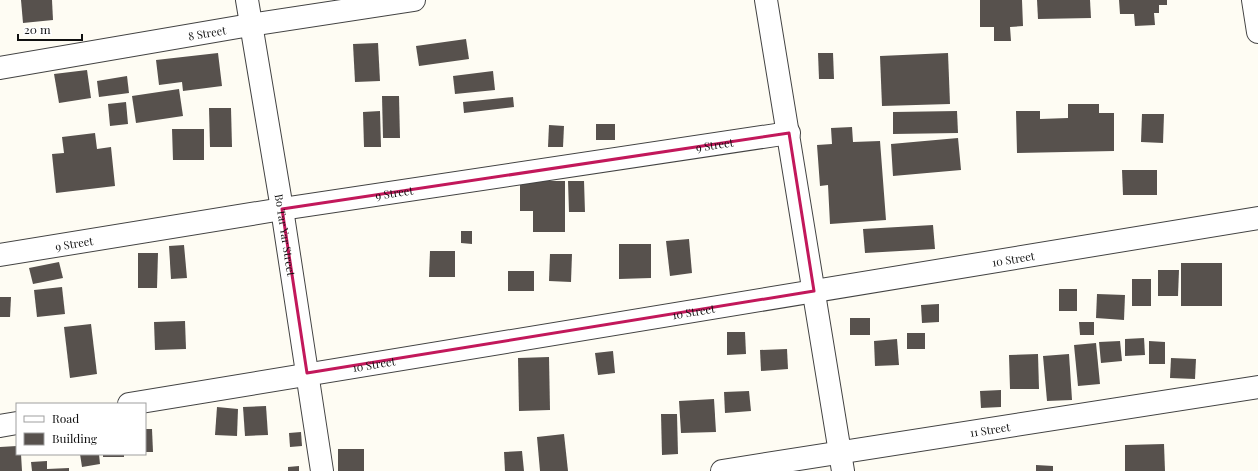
<svg xmlns="http://www.w3.org/2000/svg" width="1258" height="471" viewBox="0 0 1258 471" font-family="'Playfair Display',serif">
  <style>
    .building { fill: #57514d }
    .lines { fill: none; stroke-linecap: round; stroke-linejoin: round }
    .minor-casing { stroke: #434343; stroke-width: 24 }
    .tertiary-casing { stroke: #434343; stroke-width: 24 }
    .minor { stroke: #fff; stroke-width: 22 }
    .tertiary { stroke: #fff; stroke-width: 22 }
    .marked { fill: none; stroke: #c2185b; stroke-width: 3; stroke-linejoin: round }
    .labels { text-anchor: middle; dominant-baseline: central; stroke-width: 4; stroke-linejoin: round; paint-order: stroke }
    .street-label { font-size: 11px; fill: #101010; stroke: #fff }
  </style>
  <rect width="100%" height="100%" fill="#fefcf3"/>
  <g class="building">
    <path d="M 21,0 L 52,0 L 53,20 L 23,23 Z"/>
    <path d="M 980,0 L 1022,0 L 1023,26 L 1010,27 L 1011,41 L 994,41 L 994,27 L 980,27 Z"/>
    <path d="M 1037,0 L 1090,0 L 1091,18 L 1038,19 Z"/>
    <path d="M 1119,0 L 1167,0 L 1167,5 L 1159,5 L 1159,13 L 1154,13 L 1155,25 L 1135,26 L 1134,14 L 1120,14 Z"/>
    <path d="M 466,39 L 469,59 L 419,66 L 416,46 Z"/>
    <path d="M 378,43 L 380,81 L 355,82 L 353,44 Z"/>
    <path d="M 218,53 L 222,86 L 183,91 L 182,82 L 159,85 L 156,60 Z"/>
    <path d="M 818,53 L 833,53 L 834,79 L 819,79 Z"/>
    <path d="M 948,53 L 950,104 L 882,106 L 880,56 Z"/>
    <path d="M 87,70 L 91,98 L 59,103 L 54,74 Z"/>
    <path d="M 493,71 L 495,90 L 455,94 L 453,76 Z"/>
    <path d="M 127,76 L 129,93 L 99,97 L 97,81 Z"/>
    <path d="M 179,89 L 183,116 L 136,123 L 132,96 Z"/>
    <path d="M 382,96 L 399,96 L 400,138 L 383,138 Z"/>
    <path d="M 513,97 L 514,107 L 464,113 L 463,102 Z"/>
    <path d="M 126,102 L 128,124 L 110,126 L 108,104 Z"/>
    <path d="M 1068,104 L 1099,104 L 1099,113 L 1114,113 L 1114,151 L 1017,153 L 1016,111 L 1040,111 L 1040,119 L 1068,118 Z"/>
    <path d="M 209,108 L 231,108 L 232,147 L 210,147 Z"/>
    <path d="M 380,111 L 381,147 L 364,147 L 363,112 Z"/>
    <path d="M 957,111 L 958,133 L 893,134 L 893,112 Z"/>
    <path d="M 1142,114 L 1164,114 L 1163,143 L 1141,142 Z"/>
    <rect x="596" y="124" width="19" height="16"/>
    <path d="M 549,125 L 564,126 L 563,147 L 548,147 Z"/>
    <path d="M 852,127 L 853,142 L 880,141 L 886,220 L 830,224 L 828,185 L 820,186 L 817,145 L 832,144 L 831,128 Z"/>
    <path d="M 172,129 L 204,129 L 204,160 L 173,160 Z"/>
    <path d="M 95,133 L 97,149 L 111,147 L 115,186 L 56,193 L 52,154 L 64,153 L 62,137 Z"/>
    <path d="M 958,138 L 961,170 L 893,176 L 891,144 Z"/>
    <path d="M 1122,170 L 1157,170 L 1157,195 L 1123,195 Z"/>
    <path d="M 520,181 L 565,181 L 565,232 L 533,232 L 533,211 L 520,211 Z"/>
    <path d="M 568,181 L 584,181 L 585,212 L 569,212 Z"/>
    <path d="M 933,225 L 935,249 L 865,253 L 863,229 Z"/>
    <path d="M 461,231 L 472,231 L 472,244 L 461,243 Z"/>
    <path d="M 689,239 L 692,273 L 670,276 L 666,241 Z"/>
    <path d="M 619,244 L 651,244 L 651,278 L 619,279 Z"/>
    <path d="M 184,245 L 187,278 L 171,279 L 169,246 Z"/>
    <path d="M 430,251 L 455,251 L 455,277 L 429,277 Z"/>
    <path d="M 138,253 L 158,253 L 157,288 L 138,288 Z"/>
    <path d="M 550,254 L 572,254 L 571,282 L 549,281 Z"/>
    <path d="M 59,262 L 63,278 L 33,284 L 29,268 Z"/>
    <rect x="1181" y="263" width="41" height="43"/>
    <path d="M 1158,270 L 1179,270 L 1178,296 L 1158,296 Z"/>
    <rect x="508" y="271" width="26" height="20"/>
    <rect x="1132" y="279" width="19" height="27"/>
    <path d="M 62,287 L 65,314 L 37,317 L 34,290 Z"/>
    <rect x="1059" y="289" width="18" height="22"/>
    <path d="M 1097,294 L 1125,295 L 1124,320 L 1096,318 Z"/>
    <path d="M 0,297 L 11,297 L 10,317 L 0,317 Z"/>
    <path d="M 939,304 L 939,322 L 922,323 L 921,305 Z"/>
    <rect x="850" y="318" width="20" height="17"/>
    <path d="M 185,321 L 186,349 L 155,350 L 154,322 Z"/>
    <path d="M 1079,322 L 1094,322 L 1094,335 L 1080,335 Z"/>
    <path d="M 91,324 L 97,374 L 70,378 L 64,327 Z"/>
    <path d="M 727,332 L 745,332 L 746,354 L 727,355 Z"/>
    <rect x="907" y="333" width="18" height="16"/>
    <path d="M 1144,338 L 1145,355 L 1125,356 L 1125,339 Z"/>
    <path d="M 897,339 L 899,365 L 875,366 L 874,341 Z"/>
    <path d="M 1120,341 L 1122,361 L 1101,363 L 1099,342 Z"/>
    <path d="M 1149,341 L 1165,342 L 1165,364 L 1149,364 Z"/>
    <path d="M 1096,343 L 1100,384 L 1078,386 L 1074,345 Z"/>
    <path d="M 787,349 L 788,369 L 761,371 L 760,350 Z"/>
    <path d="M 613,351 L 615,373 L 598,375 L 595,353 Z"/>
    <path d="M 1038,354 L 1039,389 L 1010,389 L 1009,355 Z"/>
    <path d="M 1069,354 L 1072,400 L 1047,401 L 1043,356 Z"/>
    <path d="M 549,357 L 550,410 L 519,411 L 518,358 Z"/>
    <path d="M 1171,358 L 1196,359 L 1195,379 L 1170,378 Z"/>
    <path d="M 1001,390 L 1001,407 L 981,408 L 980,391 Z"/>
    <path d="M 749,391 L 751,411 L 725,413 L 724,392 Z"/>
    <path d="M 714,399 L 716,432 L 681,433 L 679,401 Z"/>
    <path d="M 266,406 L 268,435 L 245,436 L 243,407 Z"/>
    <path d="M 217,407 L 238,409 L 237,436 L 215,435 Z"/>
    <path d="M 661,414 L 677,414 L 678,454 L 662,455 Z"/>
    <path d="M 145,429 L 152,429 L 153,452 L 145,452 Z"/>
    <path d="M 301,432 L 302,446 L 290,447 L 289,433 Z"/>
    <path d="M 564,434 L 568,471 L 540,471 L 537,437 Z"/>
    <path d="M 1164,444 L 1165,471 L 1125,471 L 1125,445 Z"/>
    <path d="M 17,446 L 17,454 L 21,454 L 22,471 L 0,471 L 0,447 Z"/>
    <rect x="338" y="449" width="26" height="22"/>
    <path d="M 522,451 L 524,471 L 505,471 L 504,452 Z"/>
    <path d="M 80,454 L 99,454 L 100,464 L 82,467 Z"/>
    <rect x="103" y="454" width="21" height="3"/>
    <path d="M 47,461 L 47,469 L 69,468 L 69,471 L 32,471 L 31,462 Z"/>
    <path d="M 1036,465 L 1053,466 L 1053,471 L 1036,471 Z"/>
    <path d="M 299,466 L 299,471 L 288,471 L 288,467 Z"/>
  </g>
  <g class="lines">
    <g class="minor-casing">
      <g id="minor">
        <path id="s1" d="M 247,0 L 282,209 L 322,471"/>
        <path d="M 766,0 L 843,471"/>
        <path id="s2" d="M 0,68 L 250,25 L 414,0"/>
        <path id="s3" d="M 0,255 L 282,209 L 789,133"/>
        <path id="s4" d="M 129,404 L 1258,218"/>
        <path d="M 0,426 L 17,423"/>
        <path id="s5" d="M 722,471 L 1258,387"/>
      </g>
    </g>
    <g class="tertiary-casing">
      <path id="tertiary" d="M 1253,0 L 1258,32"/>
    </g>
    <use href="#minor" class="minor"/>
    <use href="#tertiary" class="tertiary"/>
  </g>
  <path class="marked" d="M 789,133 L 814,291 L 307,373 L 282,209 Z"/>
  <g class="labels">
    <g class="street-label">
      <text stroke="none"><textPath href="#s2" startOffset="210">8 Street</textPath></text>
      <text stroke="none"><textPath href="#s3" startOffset="723">9 Street</textPath></text>
      <text stroke="none"><textPath href="#s3" startOffset="399">9 Street</textPath></text>
      <text stroke="none"><textPath href="#s1" startOffset="238">Bo Tar Yar Street</textPath></text>
      <text stroke="none"><textPath href="#s3" startOffset="75">9 Street</textPath></text>
      <text stroke="none"><textPath href="#s4" startOffset="896">10 Street</textPath></text>
      <text stroke="none"><textPath href="#s4" startOffset="572">10 Street</textPath></text>
      <text stroke="none"><textPath href="#s4" startOffset="248">10 Street</textPath></text>
      <text stroke="none"><textPath href="#s5" startOffset="271">11 Street</textPath></text>
    </g>
  </g>
  <rect x="16" y="403" width="130" height="52" fill="#ffffff" stroke="#9f9f9f"/>
  <rect x="24" y="416" width="20" height="6" fill="#ffffff" stroke="#9f9f9f"/>
  <text x="52" y="423" font-size="12" fill="#101010">Road</text>
  <rect x="24" y="433" width="20" height="12" fill="#57514d" stroke="#9f9f9f"/>
  <text x="52" y="443" font-size="12" fill="#101010">Building</text>
  <path d="M18 34v6h64v-6" fill="none" stroke="#101010" stroke-width="2"/>
  <text x="24" y="34" font-size="12" fill="#101010" stroke="#ffffff" stroke-width="3" paint-order="stroke">20 m</text>
</svg>
